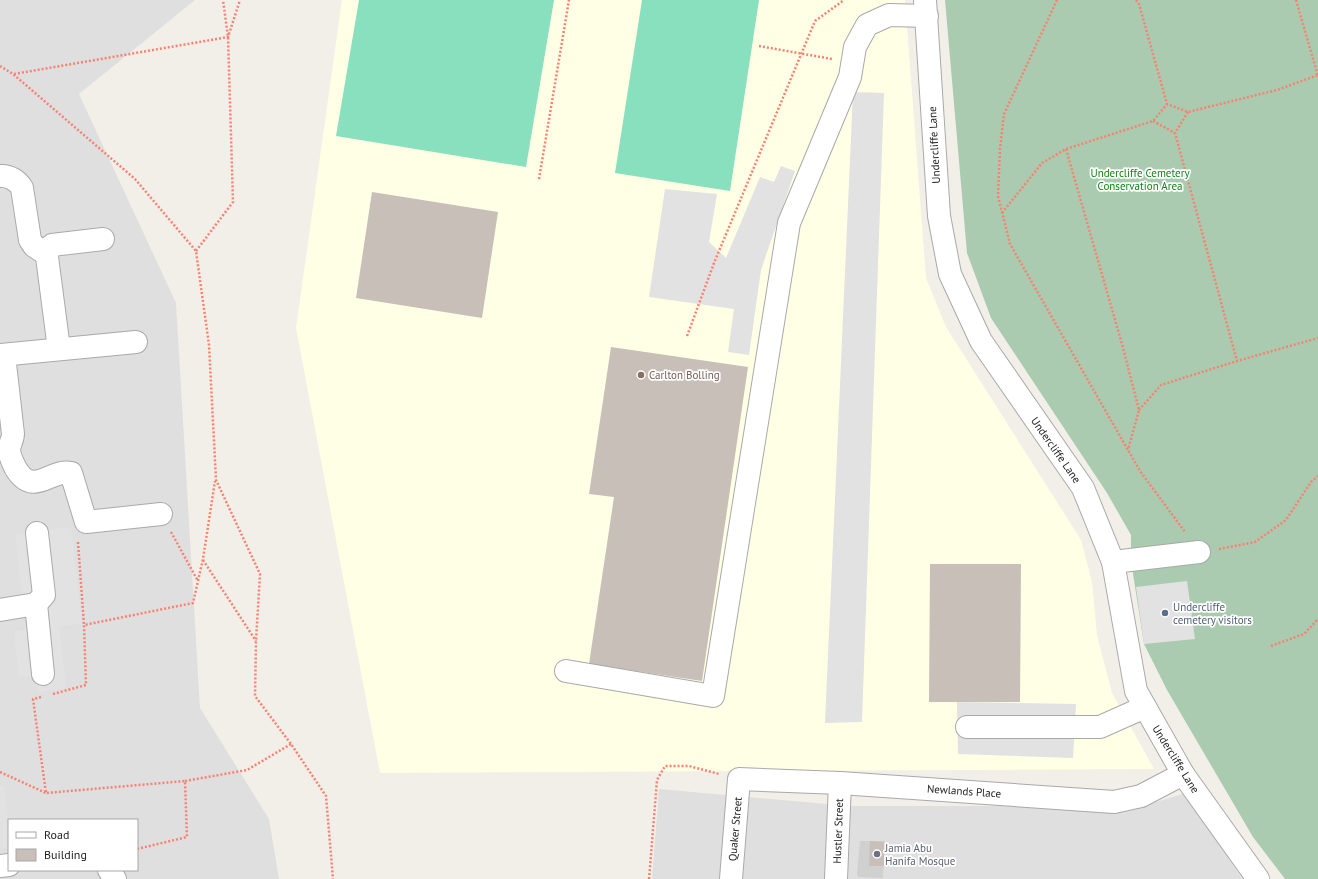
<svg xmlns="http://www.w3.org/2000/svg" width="1318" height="879" viewBox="0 0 1318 879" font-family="'PT Sans',sans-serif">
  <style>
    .residential { fill: #e0dfdf; fill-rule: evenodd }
    .education { fill: #ffffe5 }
    .religious { fill: #d0d0d0 }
    .cemetery { fill: #aacbaf }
    .pitch { fill: #88e0be }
    .parking { fill: #e2e2e2 }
    .building { fill: #c7bfb8 }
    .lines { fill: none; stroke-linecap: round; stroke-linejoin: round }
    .minor-casing { stroke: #a9a9a9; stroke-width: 24 }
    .path { stroke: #fa8072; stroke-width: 2.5; stroke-dasharray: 2 2; stroke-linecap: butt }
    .minor { stroke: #fff; stroke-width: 22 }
    .education-dot { fill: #8d6e63; stroke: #fff; stroke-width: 1.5 }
    .service-dot { fill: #5c6f8a; stroke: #fff; stroke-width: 1.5 }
    .worship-dot { fill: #6b7280; stroke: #fff; stroke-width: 1.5 }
    .labels { text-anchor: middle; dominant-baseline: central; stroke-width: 3.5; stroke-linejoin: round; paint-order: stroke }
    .street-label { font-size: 11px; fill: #222; stroke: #fff }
    .park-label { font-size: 11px; fill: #0c8416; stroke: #fff }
    .education-label { font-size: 11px; fill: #785e54; stroke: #fff; text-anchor: start }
    .service-label { font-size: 11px; fill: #4e5e75; stroke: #fff; text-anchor: start }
    .worship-label { font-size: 11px; fill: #5b616d; stroke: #fff; text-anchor: start }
  </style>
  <rect width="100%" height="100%" fill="#f2efe9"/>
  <g class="residential">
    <path d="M 0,0 L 195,0 L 79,94 L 176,303 L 200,708 L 269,819 L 279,879 L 0,879 ZM 9,820 L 137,820 L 137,870 L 9,870 Z"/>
    <path d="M 659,789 L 849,806 L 1143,806 L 1186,793 L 1242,879 L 652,879 Z"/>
  </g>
  <path class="education" d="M 342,0 L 905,0 L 926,278 L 946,327 L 1081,540 L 1092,582 L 1097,635 L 1112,693 L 1154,769 L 380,773 L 296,328 Z"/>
  <path class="religious" d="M 860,841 L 885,841 L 883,878 L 858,877 L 857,874 Z"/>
  <path class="cemetery" d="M 945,0 L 1318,0 L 1318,879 L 1285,879 L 1253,837 L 1167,690 L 1144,644 L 1131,561 L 1131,535 L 1107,493 L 991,318 L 967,253 Z"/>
  <g class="pitch">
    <path d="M 359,0 L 554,0 L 526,167 L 336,136 Z"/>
    <path d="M 642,0 L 759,0 L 730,191 L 615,173 Z"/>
  </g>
  <g class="parking">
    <path d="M 853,92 L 884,93 L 862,722 L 825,723 Z"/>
    <path d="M 781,166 L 795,171 L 761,270 L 749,355 L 728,352 L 734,309 L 649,297 L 665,189 L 717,194 L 709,242 L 726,258 L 760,177 L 774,182 Z"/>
    <path d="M 71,527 L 82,623 L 59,626 L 66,688 L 38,692 L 36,675 L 19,677 L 14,632 L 26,630 L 15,534 Z"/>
    <path d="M 1187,581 L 1195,639 L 1144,644 L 1136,587 Z"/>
    <path d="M 957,702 L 1076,704 L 1073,758 L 958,754 Z"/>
    <path d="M 0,786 L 4,786 L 9,824 L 9,848 L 0,849 Z"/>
  </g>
  <g class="building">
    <path d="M 372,192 L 498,212 L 482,318 L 356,298 Z"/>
    <path d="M 611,347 L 748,367 L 702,681 L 589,664 L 614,497 L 589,494 Z"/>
    <path d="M 930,564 L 1021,564 L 1020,702 L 929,702 Z"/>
    <path d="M 870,841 L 884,842 L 884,866 L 869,866 Z"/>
  </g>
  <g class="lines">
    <g class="minor-casing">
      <g id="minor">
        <path d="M 925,0 L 939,216 L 950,274 L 981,341 L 1083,488 L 1113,562 L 1136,691 L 1183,774 L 1258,879"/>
        <path d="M 0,176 C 9,175 18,181 22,188 L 30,240 L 34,246 L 40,250 L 48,249"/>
        <path d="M 59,349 L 47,257 L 48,249 L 52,245 L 103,239"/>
        <path d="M 0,355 L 136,342"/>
        <path d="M 4,355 L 13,434 C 13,439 10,443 9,449 C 9,456 13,463 16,469 C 34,498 51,468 71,473 L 86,522 L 161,514"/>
        <path d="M 1113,562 L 1199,552"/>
        <path d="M 36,604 L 44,595 L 37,533"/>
        <path d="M 0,610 L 36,604 L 43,674"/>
        <path d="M 566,671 L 713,696 L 789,223 L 850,77 L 855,47 L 867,25 L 889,15 L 927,16"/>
        <path d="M 967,727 L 1100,727 L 1145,707"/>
        <path d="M 0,866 L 9,865"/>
        <path d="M 109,870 L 115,879"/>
        <path d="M 731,879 L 739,779 L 840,783 L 1114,802 L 1141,796 L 1183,774"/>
        <path d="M 836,879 L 840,783"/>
      </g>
    </g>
    <g class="path">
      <path d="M 1057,0 L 1004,114 L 1000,149 L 998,196 L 1010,244 L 1140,471 L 1185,532"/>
      <path d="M 1136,0 L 1139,4 L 1167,104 L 1188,112 L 1277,90 L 1318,75"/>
      <path d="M 1296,0 L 1318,76"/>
      <path d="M 759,46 L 832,59"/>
      <path d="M 0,66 L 13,74 L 135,179 L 196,251 L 209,345 L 216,480 L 260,574 L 256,641 L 255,696 L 291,744 L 326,796 L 333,879"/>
      <path d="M 14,74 L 228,37 L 240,0"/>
      <path d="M 1188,112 L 1175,133 L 1237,361 L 1318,338"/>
      <path d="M 1153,121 L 1175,133"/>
      <path d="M 1066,149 L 1122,344 L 1139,410 L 1128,450"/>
      <path d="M 539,179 L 569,0"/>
      <path d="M 1002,213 L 1042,163 L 1066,149 L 1153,121 L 1167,104"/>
      <path d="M 196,251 L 233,202 L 228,37 L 223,0"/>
      <path d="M 687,336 L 714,263 L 815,21 L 844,0"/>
      <path d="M 1139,410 L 1161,385 L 1237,361"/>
      <path d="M 171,532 L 198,581"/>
      <path d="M 78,542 L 84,625"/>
      <path d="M 1219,549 L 1255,542 L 1286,520 L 1311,482 L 1318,476"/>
      <path d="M 203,560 L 256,641"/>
      <path d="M 1271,646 L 1304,634 L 1318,619"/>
      <path d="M 53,694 L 86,685 L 84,625 L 193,603 L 203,559 L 215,481"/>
      <path d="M 41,697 L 33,699 L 46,793 L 185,781 L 187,837 L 137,849"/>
      <path d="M 0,772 L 46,793"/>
      <path d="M 185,781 L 247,770 L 291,744"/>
      <path d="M 649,879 L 657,780 L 665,766 L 689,766 L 719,774"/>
    </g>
    <use href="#minor" class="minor"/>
  </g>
  <circle class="education-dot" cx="641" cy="375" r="4"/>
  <circle class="service-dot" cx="1165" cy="613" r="4"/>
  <circle class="worship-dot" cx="877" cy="854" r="4"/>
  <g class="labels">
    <g class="street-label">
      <text transform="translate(934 145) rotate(-93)">Undercliffe Lane</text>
      <text transform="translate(1056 450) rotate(55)">Undercliffe Lane</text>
      <text transform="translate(1176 759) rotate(58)">Undercliffe Lane</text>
      <text transform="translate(964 791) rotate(4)">Newlands Place</text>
      <text transform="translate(735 829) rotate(-85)">Quaker Street</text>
      <text transform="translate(838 831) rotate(-88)">Hustler Street</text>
    </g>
    <g class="park-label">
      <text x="1140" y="173">Undercliffe Cemetery<tspan x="1140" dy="13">Conservation Area</tspan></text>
    </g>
    <g class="education-label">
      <text x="649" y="375">Carlton Bolling</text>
    </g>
    <g class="service-label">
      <text x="1173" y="607">Undercliffe<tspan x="1173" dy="13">cemetery visitors</tspan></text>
    </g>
    <g class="worship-label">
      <text x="885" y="848">Jamia Abu<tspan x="885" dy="13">Hanifa Mosque</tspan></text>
    </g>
  </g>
  <rect x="8" y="819" width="130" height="52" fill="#ffffff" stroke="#a7a7a7"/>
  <rect x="16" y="832" width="20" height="6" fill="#ffffff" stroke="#a7a7a7"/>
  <text x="44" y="839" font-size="12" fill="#222222">Road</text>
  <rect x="16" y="849" width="20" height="12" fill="#c7bfb8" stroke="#a7a7a7"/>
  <text x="44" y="859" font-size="12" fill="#222222">Building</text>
</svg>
